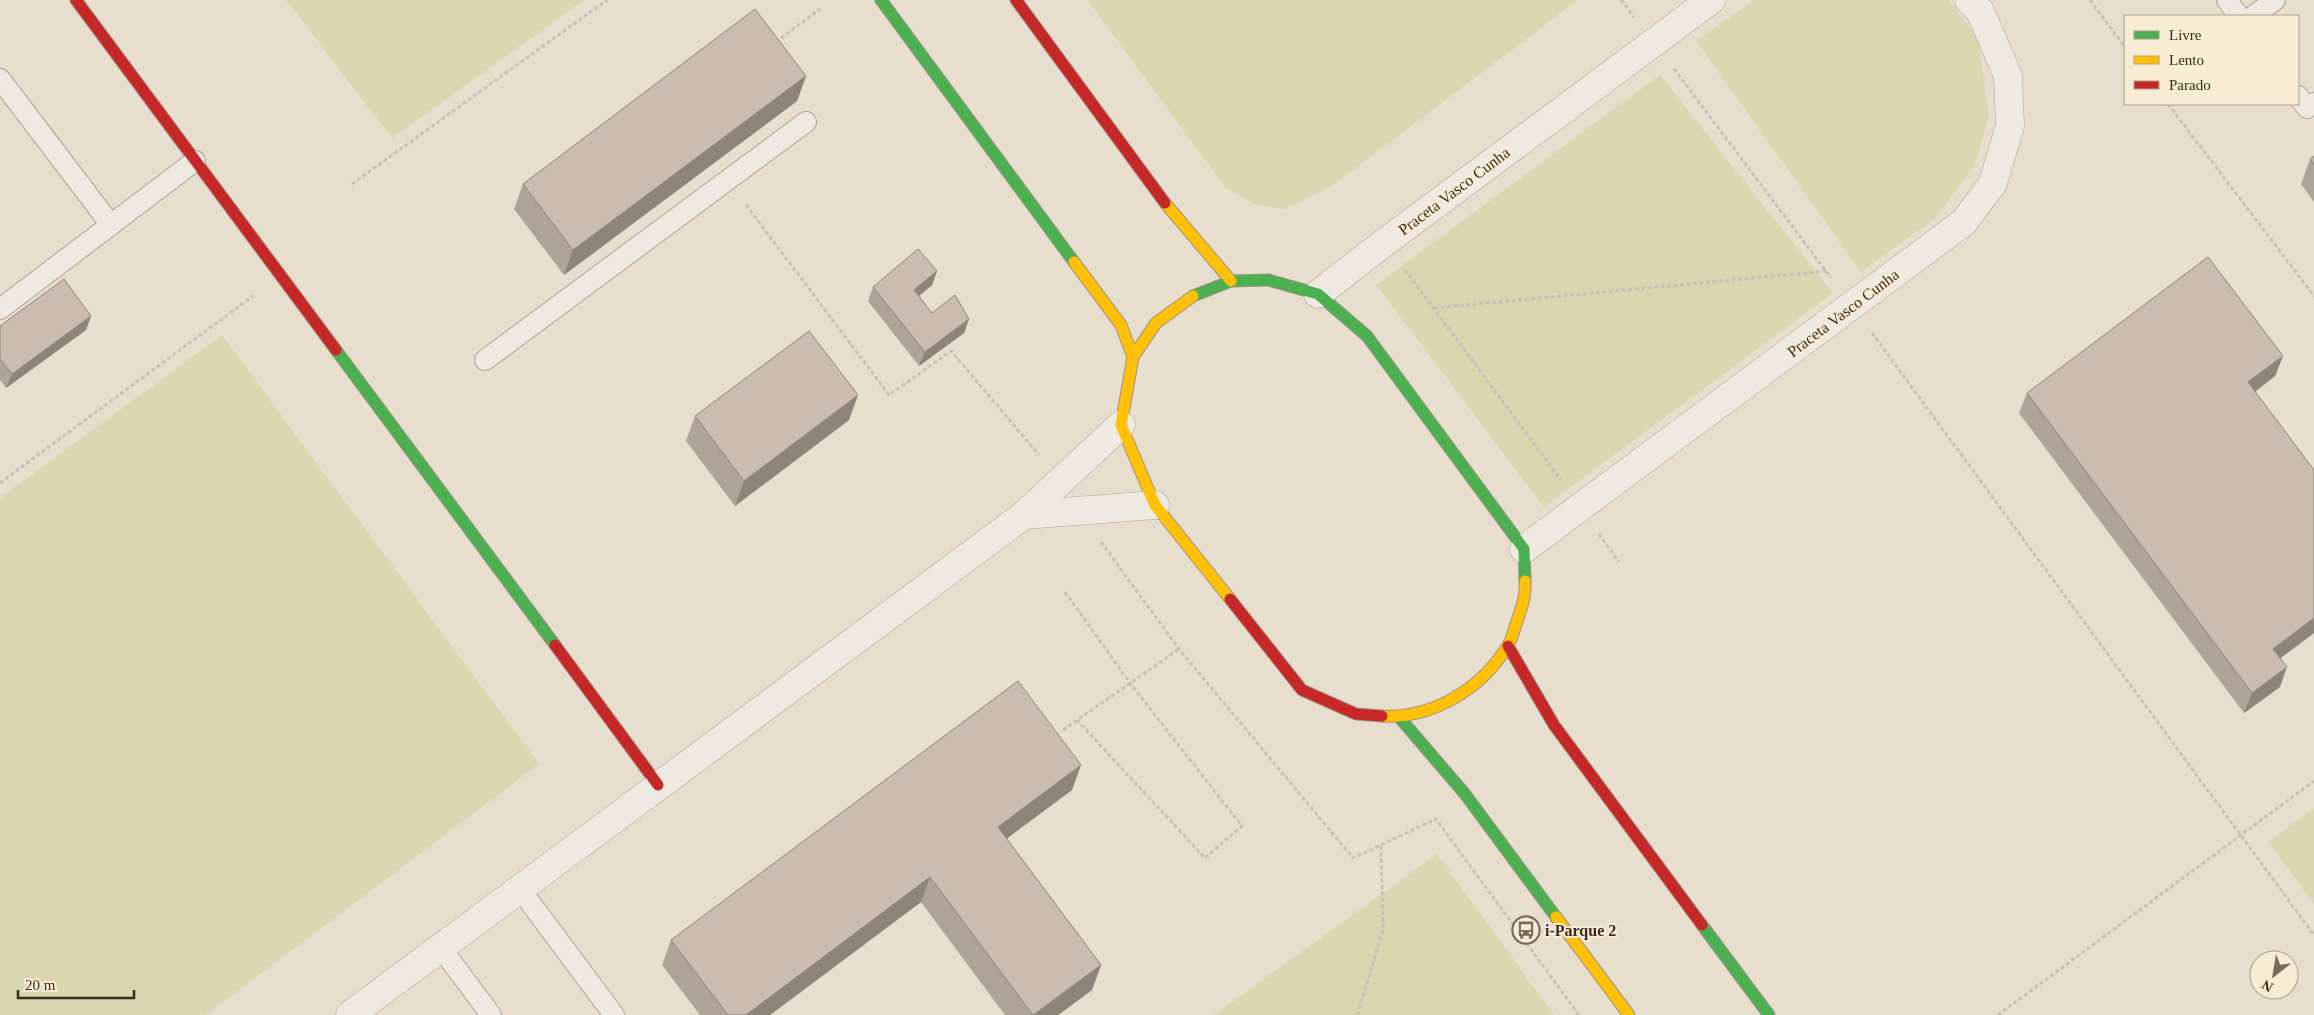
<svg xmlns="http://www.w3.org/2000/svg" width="2314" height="1015" viewBox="0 0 2314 1015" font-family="Georgia,serif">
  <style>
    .green { fill: #d9d7b0 }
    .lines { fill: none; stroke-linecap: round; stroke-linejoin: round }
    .lane-casing { stroke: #ada397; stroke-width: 22 }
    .street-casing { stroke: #ada397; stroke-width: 29 }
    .fast-casing { stroke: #9d9387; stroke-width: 13 }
    .slow-casing { stroke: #9d9387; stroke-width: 13 }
    .jam-casing { stroke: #9d9387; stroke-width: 13 }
    .path { stroke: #c8c0b7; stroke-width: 3; stroke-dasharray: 4 2.5; stroke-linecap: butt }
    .lane { stroke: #efeae1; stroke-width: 20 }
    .street { stroke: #efeae1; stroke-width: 28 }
    .fast { stroke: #4caf50; stroke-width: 11 }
    .slow { stroke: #ffc107; stroke-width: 11 }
    .jam { stroke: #c62828; stroke-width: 11 }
    .wall { fill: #afa296 }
    .shaded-wall { fill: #8e847a }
    .building { fill: #cbbcaf; stroke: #8e847a }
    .labels { text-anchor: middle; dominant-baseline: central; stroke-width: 4; stroke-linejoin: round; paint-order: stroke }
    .street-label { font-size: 16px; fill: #3d2b1e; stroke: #f8ecd5 }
    .poi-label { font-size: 16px; font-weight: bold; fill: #3d2b1e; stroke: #f8ecd5; text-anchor: start }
  </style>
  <rect width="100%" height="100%" fill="#e8dece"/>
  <g class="green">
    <path d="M 286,0 L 584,0 L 392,138 Z"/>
    <path d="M 1087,0 L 1578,0 L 1329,188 L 1284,209 L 1255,205 L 1226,188 Z"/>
    <path d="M 1754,0 L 1949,0 L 1978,40 L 1989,116 L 1975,164 L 1937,217 L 1861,272 L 1696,41 Z"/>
    <path d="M 1660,75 L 1833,293 L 1544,507 L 1376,285 Z"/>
    <path d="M 222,335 L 539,764 L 206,1015 L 0,1015 L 0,498 Z"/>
    <path d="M 2314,808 L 2314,904 L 2268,842 Z"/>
    <path d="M 1437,854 L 1554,1015 L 1214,1015 Z"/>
  </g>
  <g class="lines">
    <g class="lane-casing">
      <g id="lane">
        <path d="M 2227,0 L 2239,16"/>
        <path d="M 2253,16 L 2275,0"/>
        <path d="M 0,79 L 111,225"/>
        <path d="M 2298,96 L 2307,108 L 2314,103"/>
        <path d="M 0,309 L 195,161"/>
        <path d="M 485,360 L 806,122"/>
        <path d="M 520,889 L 614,1015"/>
        <path d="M 441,948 L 491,1015"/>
      </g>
    </g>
    <g class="street-casing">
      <g id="street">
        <path d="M 1318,294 L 1385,242 L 1711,0"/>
        <path d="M 1024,515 L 1155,505"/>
        <path d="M 1524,549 L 1964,222 L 1993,183 L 2010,126 L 2008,76 L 1980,11 L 1969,0"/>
        <path d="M 350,1015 L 1024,515 L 1121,425"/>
      </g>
    </g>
    <g class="fast-casing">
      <g id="fast">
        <path d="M 881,0 L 1074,262"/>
        <path d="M 1268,280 L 1318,294 L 1367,336 L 1524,549 L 1525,581"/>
        <path d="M 1193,296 L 1231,281 L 1268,280"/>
        <path d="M 336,350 L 555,645"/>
        <path d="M 1399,717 L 1465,794 L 1556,917"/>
        <path d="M 1702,925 L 1769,1015"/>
      </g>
    </g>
    <g class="slow-casing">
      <g id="slow">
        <path d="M 1165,203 L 1231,281"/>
        <path d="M 1074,262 L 1121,325 L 1133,357"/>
        <path d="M 1193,296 L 1156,323 L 1133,357 L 1121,425 L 1155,505 L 1230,599"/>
        <path d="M 1382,716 C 1432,719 1481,689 1507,647 C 1512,640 1514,630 1517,621 C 1522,607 1526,596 1525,581"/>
        <path d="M 1556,917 L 1629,1015"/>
      </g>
    </g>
    <g class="jam-casing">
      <g id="jam">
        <path d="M 76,0 L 336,350"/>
        <path d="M 1016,0 L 1165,203"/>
        <path d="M 1230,599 L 1302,690 L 1356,714 L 1382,716"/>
        <path d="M 555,645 L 658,785"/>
        <path d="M 1508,646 L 1554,725 L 1702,925"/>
      </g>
    </g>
    <g class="path">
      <path d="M 1621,0 L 1634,17"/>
      <path d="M 2090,0 L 2125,47"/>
      <path d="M 776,42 L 820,9"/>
      <path d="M 1674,69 L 1831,278"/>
      <path d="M 2168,104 L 2314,296"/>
      <path d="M 352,184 L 607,0"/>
      <path d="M 746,205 L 889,395 L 951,351 L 1039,455"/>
      <path d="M 1405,270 L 1561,480"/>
      <path d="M 1434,308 L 1826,271"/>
      <path d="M 1872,333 L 2314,935"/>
      <path d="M 0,483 L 253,296"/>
      <path d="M 1599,534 L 1619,562"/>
      <path d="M 1101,542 L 1179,649 L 1353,858 L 1436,819 L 1579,1015"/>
      <path d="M 1065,592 L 1130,683 L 1242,826 L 1205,858 L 1077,720"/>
      <path d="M 1063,730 L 1179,649"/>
      <path d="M 1357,1015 L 1383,930 L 1381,845"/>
      <path d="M 1998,1015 L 2314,781"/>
    </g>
    <use href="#lane" class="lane"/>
    <use href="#street" class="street"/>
    <use href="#fast" class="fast"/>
    <use href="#slow" class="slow"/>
    <use href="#jam" class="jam"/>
  </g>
  <g class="wall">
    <path d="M 806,76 L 797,101 L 564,275 L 514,209 L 523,184 Z"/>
    <path d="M 2314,156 L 2314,202 L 2301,184 L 2310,159 Z"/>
    <path d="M 937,271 L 932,285 L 919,296 L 932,313 L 969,319 L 964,333 L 919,366 L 868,301 L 873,287 Z"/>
    <path d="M 91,316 L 86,330 L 6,388 L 0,380 L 0,326 Z"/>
    <path d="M 2283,356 L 2275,376 L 2255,392 L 2314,633 L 2280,658 L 2280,687 L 2244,713 L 2019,413 L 2027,393 Z"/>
    <path d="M 695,416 L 849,420 L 735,506 L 686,441 Z"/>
    <path d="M 1072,790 L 1006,838 L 1101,965 L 1092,990 L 1058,1015 L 1005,1015 L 921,902 L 770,1015 L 700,1015 L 662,965 L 671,940 Z"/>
  </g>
  <g class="shaded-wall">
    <path d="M 806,76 L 797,101 L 564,275 L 573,250 Z"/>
    <path d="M 937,271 L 932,285 L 909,304 L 914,290 Z"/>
    <path d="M 91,316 L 86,330 L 6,388 L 12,374 Z"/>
    <path d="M 969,319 L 964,333 L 919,366 L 925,352 Z"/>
    <path d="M 2283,356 L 2275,376 L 2241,402 L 2248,382 Z"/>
    <path d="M 858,395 L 849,420 L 735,506 L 744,481 Z"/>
    <path d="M 2314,618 L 2314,633 L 2266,669 L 2273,649 Z"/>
    <path d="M 2287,667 L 2280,687 L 2244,713 L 2252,693 Z"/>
    <path d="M 1081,765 L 1072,790 L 989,852 L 998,827 Z"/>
    <path d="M 930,877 L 921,902 L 770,1015 L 746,1015 Z"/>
    <path d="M 1101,965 L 1092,990 L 1058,1015 L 1034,1015 Z"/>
  </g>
  <g class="building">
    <path d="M 755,9 L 806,76 L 573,250 L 523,184 Z"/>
    <path d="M 2314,156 L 2314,165 L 2310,159 Z"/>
    <path d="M 918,249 L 937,271 L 914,290 L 932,313 L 955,295 L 969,319 L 925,352 L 873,287 Z"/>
    <path d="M 2208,257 L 2283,356 L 2248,382 L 2314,470 L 2314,618 L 2273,649 L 2287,667 L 2252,693 L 2027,393 Z"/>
    <path d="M 64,279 L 91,316 L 12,374 L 0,359 L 0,326 Z"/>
    <path d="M 809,331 L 858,395 L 744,481 L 695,416 Z"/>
    <path d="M 1018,681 L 1081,765 L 998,827 L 1101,965 L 1033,1015 L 930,877 L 746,1015 L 728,1015 L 671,940 Z"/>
  </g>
  <defs>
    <g id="bus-ring" transform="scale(1.4375)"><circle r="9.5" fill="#f8ecd5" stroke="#796a5c" stroke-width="1.5"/><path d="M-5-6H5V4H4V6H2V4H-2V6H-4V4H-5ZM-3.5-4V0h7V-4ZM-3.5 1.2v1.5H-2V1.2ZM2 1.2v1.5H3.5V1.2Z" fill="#796a5c"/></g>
  </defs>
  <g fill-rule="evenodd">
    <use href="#bus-ring" x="1526" y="930"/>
  </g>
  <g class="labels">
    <g class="street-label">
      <text transform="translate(1454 191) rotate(-37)">Praceta Vasco Cunha</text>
      <text transform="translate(1843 313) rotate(-37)">Praceta Vasco Cunha</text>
    </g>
    <g class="poi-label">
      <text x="1545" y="930">i-Parque 2</text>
    </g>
  </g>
  <rect x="2124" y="15" width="175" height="90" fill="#f8ecd5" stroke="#ad9f8c"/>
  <rect x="2134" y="31" width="25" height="8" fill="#4caf50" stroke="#ad9f8c"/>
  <text x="2169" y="40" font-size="15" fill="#3d2b1e">Livre</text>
  <rect x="2134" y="56" width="25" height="8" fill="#ffc107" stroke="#ad9f8c"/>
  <text x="2169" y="65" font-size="15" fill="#3d2b1e">Lento</text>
  <rect x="2134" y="81" width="25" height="8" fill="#c62828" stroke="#ad9f8c"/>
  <text x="2169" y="90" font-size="15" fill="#3d2b1e">Parado</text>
  <g transform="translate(2274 975) rotate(211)"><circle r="24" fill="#f8ecd5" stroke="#ad9f8c"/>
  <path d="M0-4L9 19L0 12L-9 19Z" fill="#796a5c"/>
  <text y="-8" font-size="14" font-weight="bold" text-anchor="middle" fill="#3d2b1e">N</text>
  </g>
  <path d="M18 990v8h116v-8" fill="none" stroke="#3d2b1e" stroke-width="2.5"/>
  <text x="25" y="990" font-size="15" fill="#3d2b1e" stroke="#f8ecd5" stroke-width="4" paint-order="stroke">20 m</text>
</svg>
